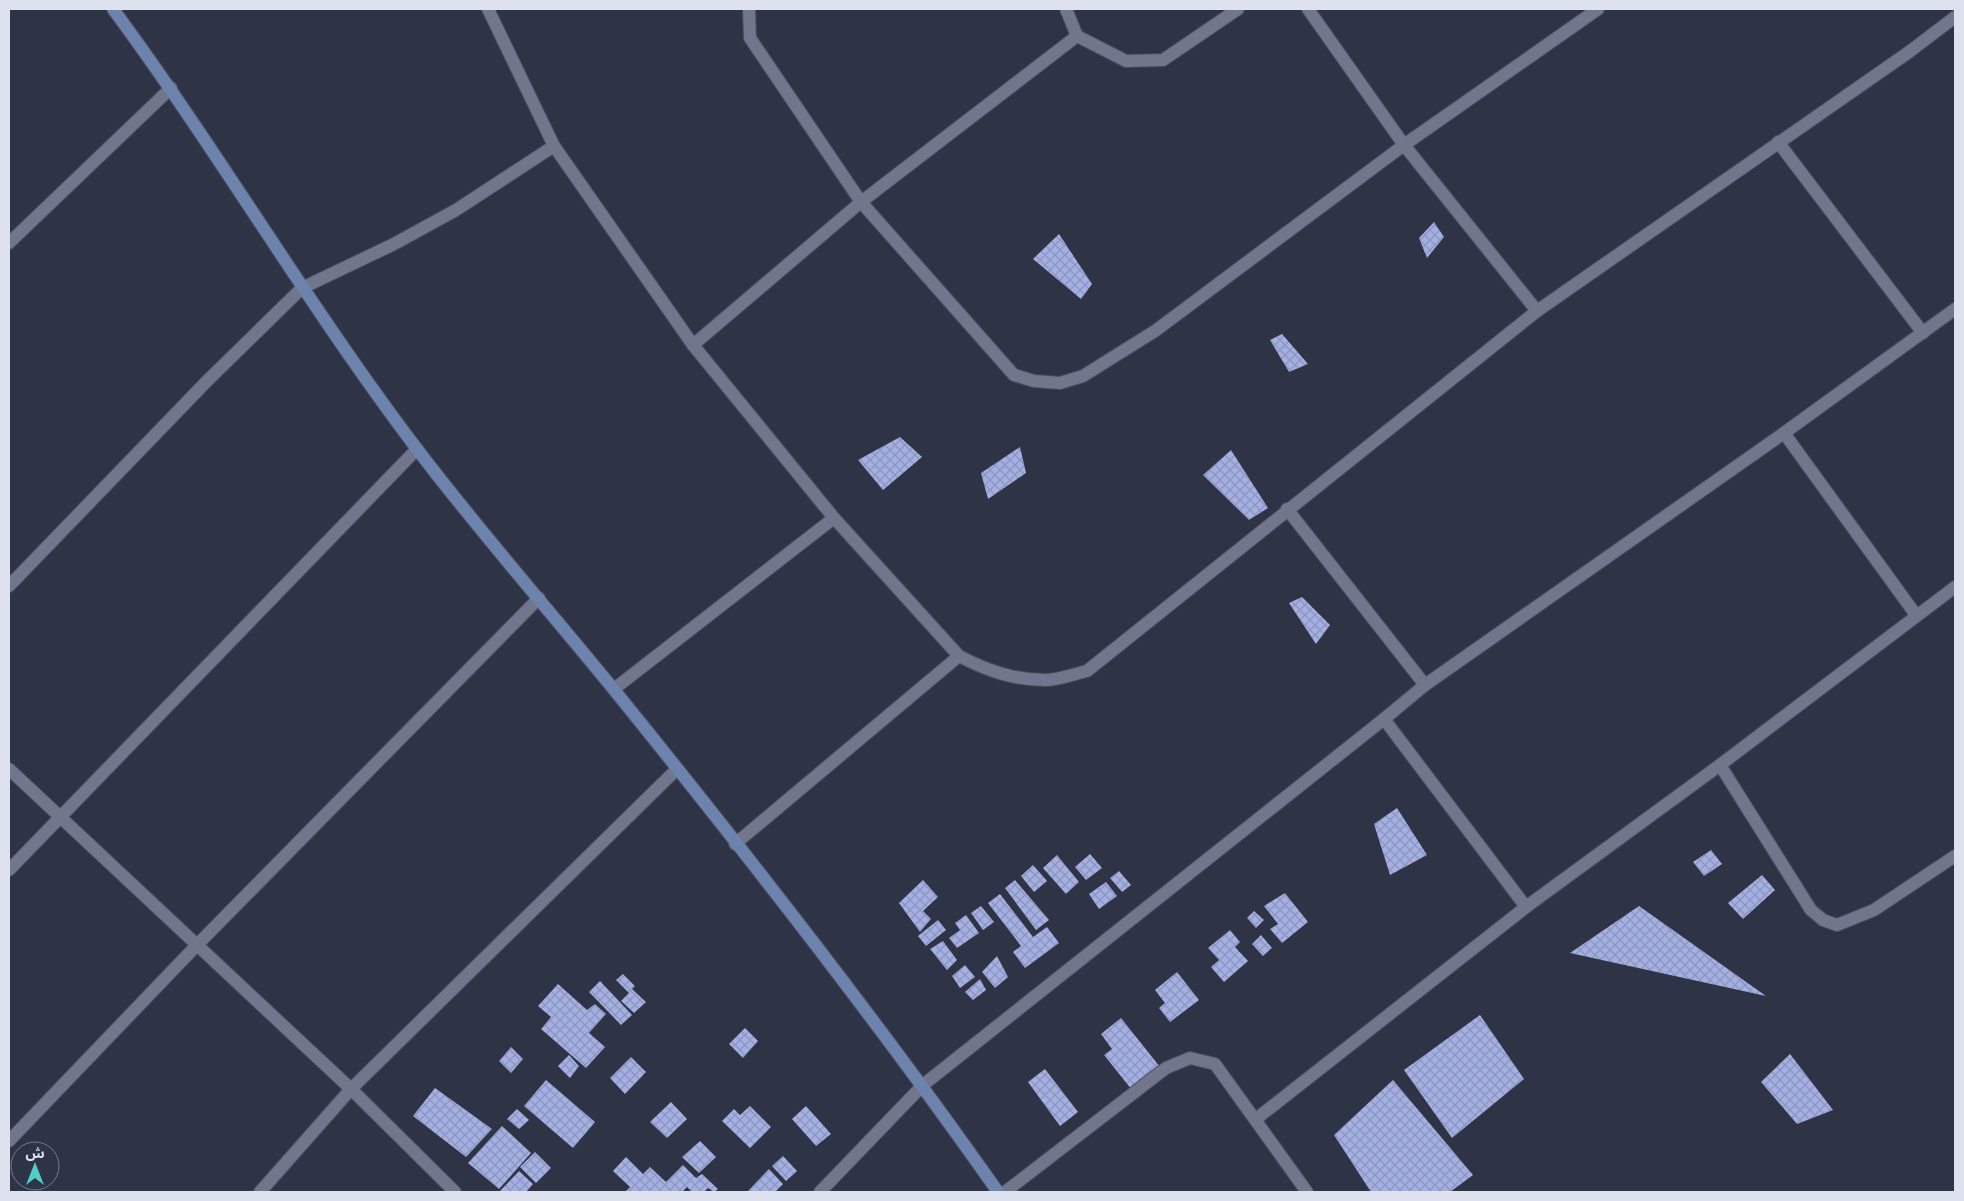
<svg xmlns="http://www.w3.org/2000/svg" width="1964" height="1201" viewBox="0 0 1964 1201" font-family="'Noto Sans','Noto Sans Arabic',sans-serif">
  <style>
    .building { fill: url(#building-cross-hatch) }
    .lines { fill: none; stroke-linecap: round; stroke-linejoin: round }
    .street-casing { stroke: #4b4e5e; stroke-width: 14 }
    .secondary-casing { stroke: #4b4e5e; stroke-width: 14 }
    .street { stroke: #71768c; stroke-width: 12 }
    .secondary { stroke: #6c84ad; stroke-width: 12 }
  </style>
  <defs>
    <pattern id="building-cross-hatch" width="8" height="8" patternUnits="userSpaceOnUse" patternTransform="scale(1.25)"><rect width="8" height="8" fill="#a4b0e3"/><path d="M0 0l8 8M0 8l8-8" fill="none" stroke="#8c95bc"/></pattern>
  </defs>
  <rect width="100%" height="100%" fill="#2f3346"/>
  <g class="building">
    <path d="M 1434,222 L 1444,237 L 1427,258 L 1419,238 Z"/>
    <path d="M 1059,234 L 1092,284 L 1081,299 L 1033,259 Z"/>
    <path d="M 1282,334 L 1308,364 L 1289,372 L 1270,340 Z"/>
    <path d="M 900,437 L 922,457 L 883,490 L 858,460 Z"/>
    <path d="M 1020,447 L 1026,473 L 988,499 L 981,473 Z"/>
    <path d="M 1231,450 L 1268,508 L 1249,520 L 1203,475 Z"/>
    <path d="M 1302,597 L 1330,625 L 1316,644 L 1289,603 Z"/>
    <path d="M 1397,808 L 1427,855 L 1390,875 L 1374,824 Z"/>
    <path d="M 1711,850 L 1722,864 L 1704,876 L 1693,862 Z"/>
    <path d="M 1090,854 L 1102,868 L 1086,880 L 1075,867 Z"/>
    <path d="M 1057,855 L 1079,882 L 1066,894 L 1043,868 Z"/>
    <path d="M 1033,865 L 1047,881 L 1034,892 L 1021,876 Z"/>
    <path d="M 1119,871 L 1131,885 L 1122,892 L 1110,878 Z"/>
    <path d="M 1762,875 L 1775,890 L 1743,919 L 1728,903 Z"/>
    <path d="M 923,880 L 938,897 L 923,911 L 931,919 L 920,932 L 899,903 Z"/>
    <path d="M 1015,880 L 1049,920 L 1036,930 L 1005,888 Z"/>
    <path d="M 1106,882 L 1117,896 L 1099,909 L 1089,894 Z"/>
    <path d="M 1285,893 L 1308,922 L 1282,943 L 1270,929 L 1278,924 L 1264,906 Z"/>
    <path d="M 1000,894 L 1033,937 L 1047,927 L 1059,943 L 1025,968 L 1013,952 L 1021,946 L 988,903 Z"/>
    <path d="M 981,906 L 994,922 L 983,930 L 971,913 Z"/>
    <path d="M 1639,906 L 1766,996 L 1570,953 Z"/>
    <path d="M 1254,911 L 1264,920 L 1256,928 L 1247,918 Z"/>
    <path d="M 966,915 L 979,933 L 957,948 L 949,938 L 960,930 L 955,923 Z"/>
    <path d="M 938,920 L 946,930 L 926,946 L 918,936 Z"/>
    <path d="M 1230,930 L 1240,942 L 1235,947 L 1248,961 L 1224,982 L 1211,967 L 1219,960 L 1208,948 Z"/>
    <path d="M 1261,935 L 1272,948 L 1263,956 L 1252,944 Z"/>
    <path d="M 943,941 L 957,960 L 947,970 L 930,949 Z"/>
    <path d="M 997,956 L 1008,977 L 995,988 L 982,972 Z"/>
    <path d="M 965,965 L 975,977 L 960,988 L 952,976 Z"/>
    <path d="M 1177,972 L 1199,1000 L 1170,1022 L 1159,1008 L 1165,1003 L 1155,990 Z"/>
    <path d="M 623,974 L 635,986 L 632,989 L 646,1002 L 634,1013 L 621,1001 L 629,993 L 616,980 Z"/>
    <path d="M 980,979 L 986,990 L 973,1000 L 965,992 Z"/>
    <path d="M 600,981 L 632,1015 L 621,1025 L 589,992 Z"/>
    <path d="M 558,984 L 587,1010 L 595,1004 L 606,1014 L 589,1033 L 605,1047 L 586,1068 L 541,1029 L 551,1017 L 538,1006 Z"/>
    <path d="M 1480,1015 L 1524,1079 L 1452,1138 L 1404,1070 Z"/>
    <path d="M 1121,1018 L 1160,1067 L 1132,1090 L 1104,1055 L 1112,1049 L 1101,1034 Z"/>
    <path d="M 745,1028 L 758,1041 L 743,1058 L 729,1044 Z"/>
    <path d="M 511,1047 L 523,1059 L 511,1073 L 499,1061 Z"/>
    <path d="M 1790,1054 L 1833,1110 L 1797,1124 L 1761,1082 Z"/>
    <path d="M 569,1055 L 579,1066 L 570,1078 L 558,1066 Z"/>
    <path d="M 631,1057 L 646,1072 L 625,1094 L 610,1078 Z"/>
    <path d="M 1045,1069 L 1078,1112 L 1060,1126 L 1028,1082 Z"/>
    <path d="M 546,1080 L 595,1122 L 573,1148 L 524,1106 Z"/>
    <path d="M 1393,1080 L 1473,1175 L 1450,1192 L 1371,1192 L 1334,1135 Z"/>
    <path d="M 435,1088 L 492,1129 L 466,1157 L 413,1116 Z"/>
    <path d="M 671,1102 L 687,1119 L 667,1138 L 650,1122 Z"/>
    <path d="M 750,1106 L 771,1127 L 750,1148 L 722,1121 L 734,1109 L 740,1115 Z"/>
    <path d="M 806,1106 L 831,1134 L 816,1146 L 792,1119 Z"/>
    <path d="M 517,1109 L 529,1120 L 519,1129 L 507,1119 Z"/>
    <path d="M 502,1126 L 531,1153 L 499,1189 L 468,1163 Z"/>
    <path d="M 700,1141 L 716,1157 L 699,1173 L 682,1157 Z"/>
    <path d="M 535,1152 L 551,1168 L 536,1183 L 520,1167 Z"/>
    <path d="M 783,1156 L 797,1171 L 786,1181 L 772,1166 Z"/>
    <path d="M 626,1157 L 643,1174 L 650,1167 L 666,1182 L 683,1165 L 696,1178 L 702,1174 L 718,1189 L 714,1192 L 708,1188 L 704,1192 L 692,1192 L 687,1187 L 682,1192 L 625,1192 L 630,1187 L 613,1171 Z"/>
    <path d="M 769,1169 L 783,1184 L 775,1192 L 747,1192 Z"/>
    <path d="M 519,1171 L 533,1184 L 526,1192 L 499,1192 Z"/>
  </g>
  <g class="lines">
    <g class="street-casing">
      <g id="street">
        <path d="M 488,9 L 554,146 L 693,345 L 834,518 L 959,656 C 986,670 1013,680 1045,680 C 1058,680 1074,674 1087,671 L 1537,311 L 1909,52 L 1955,17"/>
        <path d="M 749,9 L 750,38 L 861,202 L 1014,375 L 1034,381 L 1060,383 L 1083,376 L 1155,331 L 1404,145 L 1598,9"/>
        <path d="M 1066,9 L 1077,36 L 1126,61 L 1163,60 L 1238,9"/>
        <path d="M 1308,9 L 1404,145 L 1537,311"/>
        <path d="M 1778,142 L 1923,333"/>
        <path d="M 9,243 L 171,88"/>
        <path d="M 693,345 L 861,202 L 1077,36"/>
        <path d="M 1784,433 L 1916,615"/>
        <path d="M 1287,509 L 1425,685"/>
        <path d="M 9,586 L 207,381 L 302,288 L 394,244 L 456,210 L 554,146"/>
        <path d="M 614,689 L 834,518"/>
        <path d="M 1384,719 L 1526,907"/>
        <path d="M 1720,765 L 1811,910 L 1823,920 L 1837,925 L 1874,910 L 1955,856"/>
        <path d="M 9,769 L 351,1089 L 455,1192"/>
        <path d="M 735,844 L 959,656"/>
        <path d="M 9,870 L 417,449"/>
        <path d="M 1256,1119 L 1526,907 L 1720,765 L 1955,587"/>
        <path d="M 9,1141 L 196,946 L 539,598"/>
        <path d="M 260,1192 L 351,1089 L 677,769"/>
        <path d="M 820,1192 L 923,1085 L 1384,719 L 1425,685 L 1784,433 L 1955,309"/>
        <path d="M 1005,1192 L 1166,1068 L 1190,1058 L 1215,1064 L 1307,1192"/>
      </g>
    </g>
    <g class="secondary-casing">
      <path id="secondary" d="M 113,9 C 219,152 309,307 417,449 C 480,532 549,610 615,691 C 747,854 877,1020 998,1192"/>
    </g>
    <use href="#street" class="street"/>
    <use href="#secondary" class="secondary"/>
  </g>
  <rect width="1964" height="1201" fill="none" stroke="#dee1ee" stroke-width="20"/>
  <g transform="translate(35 1166)"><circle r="24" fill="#2f3346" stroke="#757989"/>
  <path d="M0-4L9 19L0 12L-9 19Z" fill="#53cdc9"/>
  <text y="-8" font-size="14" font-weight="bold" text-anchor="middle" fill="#dee1ee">ش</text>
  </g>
</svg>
